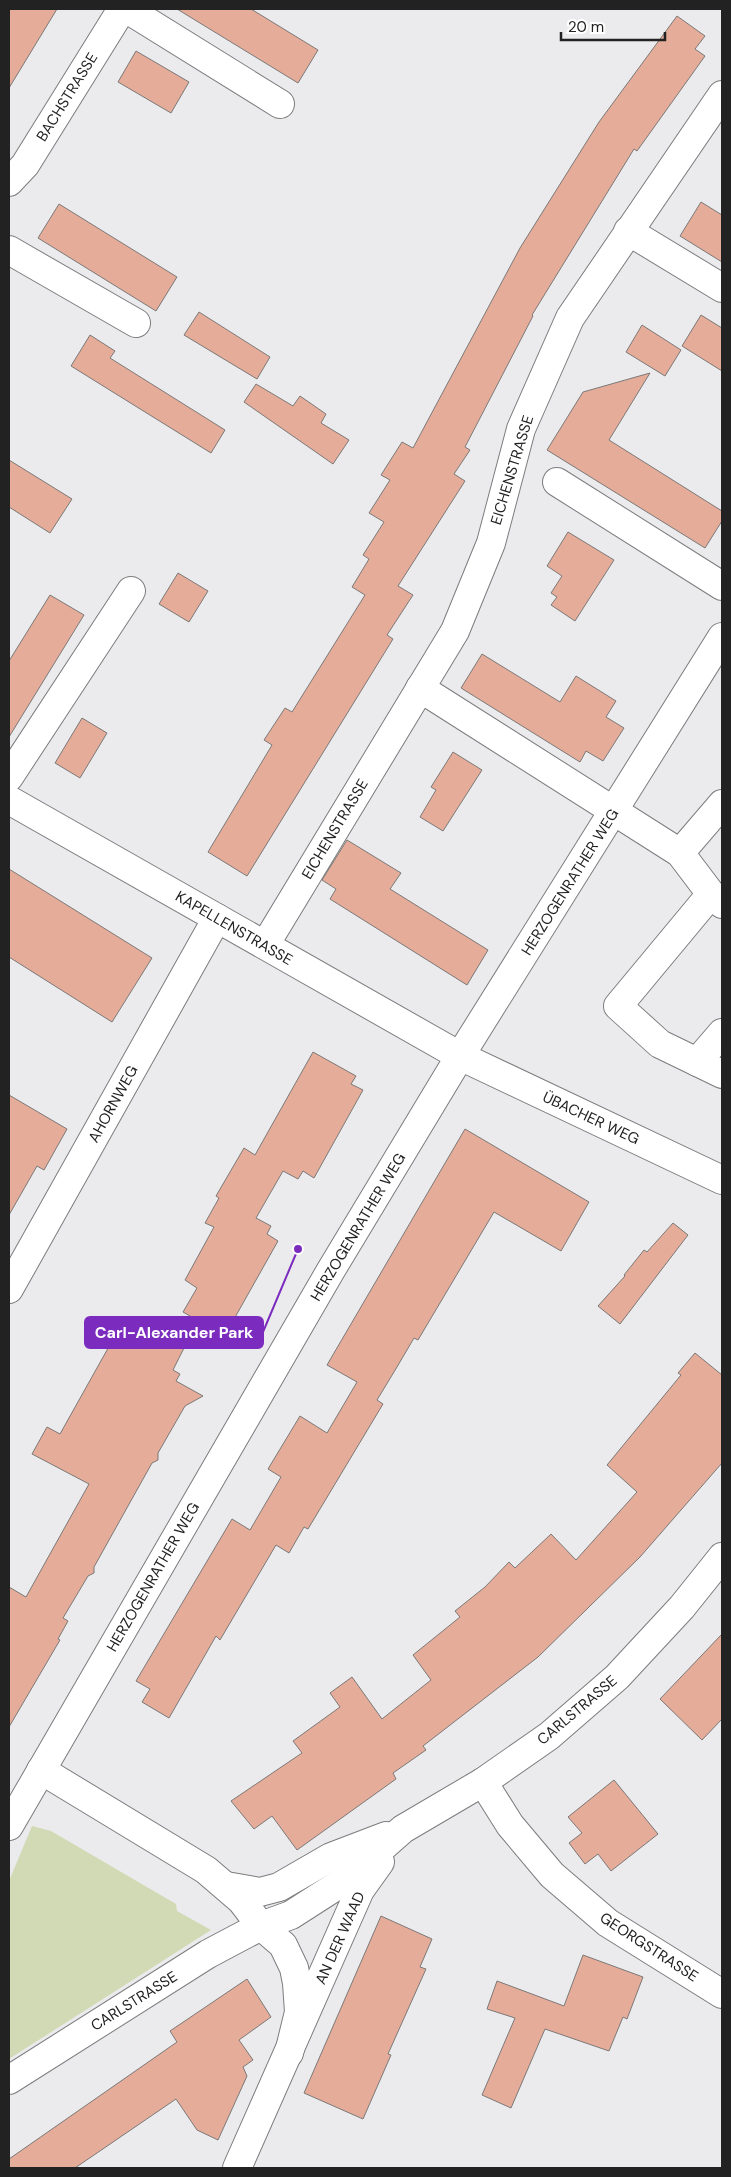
<svg xmlns="http://www.w3.org/2000/svg" width="731" height="2177" viewBox="0 0 731 2177" font-family="'DM Sans',sans-serif">
  <style>
    .green { fill: #d2dab5 }
    .building { fill: #e5ac99; stroke: #7b7978 }
    .lines { fill: none; stroke-linecap: round; stroke-linejoin: round }
    .minor-casing { stroke: #7c7c7e; stroke-width: 30 }
    .minor { stroke: #fff; stroke-width: 28 }
    .labels { text-anchor: middle; dominant-baseline: central; stroke-width: 4; stroke-linejoin: round; paint-order: stroke }
    .street-label { font-size: 15px; fill: #222; stroke: #fff }
    .leader { fill: none; stroke: #7b2cbf; stroke-width: 2 }
    .callout-dot { fill: #7b2cbf; stroke: #fff; stroke-width: 2 }
    .callout { fill: #7b2cbf; stroke: #7b2cbf; stroke-width: 2 }
    .callout-label { font-size: 16px; text-anchor: middle; font-weight: bold; fill: #fff }
  </style>
  <rect width="100%" height="100%" fill="#ebebed"/>
  <path class="green" d="M 32,1826 L 51,1831 L 176,1904 L 177,1911 L 211,1930 L 9,2059 L 9,1881 Z"/>
  <g class="building">
    <path d="M 9,9 L 57,9 L 9,88 Z"/>
    <path d="M 177,9 L 251,9 L 318,50 L 298,83 Z"/>
    <path d="M 677,16 L 705,36 L 695,49 L 705,56 L 637,151 L 634,149 L 532,315 L 533,316 L 465,447 L 470,450 L 454,474 L 465,481 L 398,586 L 413,595 L 387,635 L 393,639 L 247,876 L 208,852 L 272,745 L 264,740 L 285,708 L 292,712 L 365,595 L 352,587 L 369,559 L 363,555 L 384,522 L 369,513 L 390,480 L 381,475 L 402,442 L 413,448 L 520,248 L 599,122 Z"/>
    <path d="M 136,51 L 189,82 L 171,113 L 118,82 Z"/>
    <path d="M 701,202 L 722,215 L 722,262 L 680,236 Z"/>
    <path d="M 59,204 L 177,277 L 156,311 L 38,238 Z"/>
    <path d="M 199,312 L 270,357 L 257,379 L 184,335 Z"/>
    <path d="M 701,315 L 722,328 L 722,371 L 682,346 Z"/>
    <path d="M 642,325 L 681,350 L 665,376 L 626,352 Z"/>
    <path d="M 90,335 L 115,351 L 110,358 L 225,430 L 211,453 L 71,366 Z"/>
    <path d="M 650,373 L 609,440 L 722,511 L 722,521 L 705,548 L 547,450 L 583,392 Z"/>
    <path d="M 256,384 L 293,406 L 300,396 L 326,414 L 321,423 L 349,440 L 333,464 L 244,402 Z"/>
    <path d="M 9,460 L 72,499 L 50,533 L 9,507 Z"/>
    <path d="M 568,532 L 614,560 L 575,621 L 551,605 L 557,597 L 551,593 L 562,576 L 547,566 Z"/>
    <path d="M 178,573 L 208,591 L 189,622 L 159,604 Z"/>
    <path d="M 50,595 L 84,615 L 9,737 L 9,661 Z"/>
    <path d="M 482,654 L 560,702 L 576,676 L 616,701 L 606,717 L 624,728 L 603,761 L 586,751 L 580,762 L 461,688 Z"/>
    <path d="M 82,718 L 107,733 L 80,778 L 55,763 Z"/>
    <path d="M 453,752 L 482,770 L 443,831 L 420,817 L 436,790 L 431,787 Z"/>
    <path d="M 347,840 L 401,873 L 390,889 L 488,950 L 467,985 L 330,899 L 336,889 L 322,880 Z"/>
    <path d="M 9,869 L 152,958 L 112,1022 L 9,957 Z"/>
    <path d="M 313,1052 L 356,1076 L 351,1084 L 363,1090 L 314,1178 L 303,1171 L 298,1179 L 283,1171 L 256,1218 L 271,1226 L 267,1234 L 278,1241 L 229,1328 L 218,1321 L 213,1329 L 183,1312 L 197,1288 L 185,1280 L 214,1227 L 205,1223 L 219,1198 L 216,1196 L 244,1148 L 255,1155 Z"/>
    <path d="M 9,1095 L 67,1129 L 44,1170 L 37,1166 L 9,1215 Z"/>
    <path d="M 465,1129 L 589,1202 L 561,1251 L 494,1212 L 418,1340 L 414,1338 L 397,1367 L 377,1400 L 383,1404 L 308,1529 L 304,1527 L 289,1553 L 276,1545 L 220,1640 L 216,1636 L 169,1718 L 142,1702 L 150,1689 L 136,1681 L 232,1519 L 250,1530 L 281,1477 L 268,1469 L 300,1416 L 327,1433 L 357,1382 L 327,1365 Z"/>
    <path d="M 673,1223 L 688,1235 L 620,1324 L 598,1306 L 625,1276 L 624,1275 L 644,1250 L 647,1252 Z"/>
    <path d="M 121,1325 L 153,1343 L 160,1329 L 187,1342 L 173,1370 L 180,1374 L 176,1381 L 203,1396 L 185,1406 L 158,1453 L 158,1460 L 152,1463 L 94,1567 L 94,1573 L 88,1576 L 63,1618 L 68,1621 L 58,1639 L 60,1640 L 9,1727 L 9,1587 L 26,1597 L 89,1484 L 32,1454 L 47,1427 L 60,1434 Z"/>
    <path d="M 695,1353 L 722,1375 L 722,1463 L 640,1557 L 538,1657 L 423,1746 L 426,1750 L 393,1773 L 396,1779 L 297,1850 L 272,1816 L 254,1829 L 231,1801 L 302,1753 L 293,1741 L 340,1707 L 330,1693 L 352,1677 L 382,1719 L 431,1680 L 413,1655 L 460,1617 L 455,1611 L 485,1587 L 509,1562 L 515,1568 L 551,1534 L 576,1560 L 637,1492 L 607,1465 L 681,1375 L 678,1373 Z"/>
    <path d="M 722,1634 L 722,1719 L 702,1740 L 660,1699 Z"/>
    <path d="M 614,1780 L 658,1834 L 611,1871 L 598,1854 L 585,1864 L 569,1843 L 582,1833 L 568,1817 Z"/>
    <path d="M 381,1916 L 432,1939 L 420,1967 L 426,1969 L 388,2054 L 391,2055 L 363,2119 L 304,2093 Z"/>
    <path d="M 583,1955 L 643,1977 L 627,2019 L 623,2017 L 609,2051 L 545,2029 L 511,2108 L 482,2095 L 515,2018 L 487,2009 L 497,1981 L 564,2006 Z"/>
    <path d="M 247,1979 L 271,2017 L 239,2040 L 253,2060 L 243,2067 L 247,2076 L 218,2140 L 197,2130 L 176,2099 L 75,2168 L 9,2168 L 9,2159 L 177,2042 L 170,2031 Z"/>
  </g>
  <g class="lines">
    <g class="minor-casing">
      <g id="minor">
        <path d="M 127,9 L 280,104"/>
        <path d="M 9,182 L 25,165 L 122,9"/>
        <path d="M 628,231 L 722,288"/>
        <path d="M 9,250 L 136,323"/>
        <path d="M 557,482 L 722,586"/>
        <path d="M 420,688 L 680,853 L 711,894 L 722,904"/>
        <path d="M 9,777 L 131,591"/>
        <path d="M 9,800 L 460,1056 L 722,1180"/>
        <path d="M 680,853 L 722,804"/>
        <path d="M 711,894 L 618,1006 L 660,1044 L 722,1074"/>
        <path d="M 265,945 L 455,631 L 491,543 L 521,429 L 570,318 L 722,95"/>
        <path d="M 697,1062 L 722,1033"/>
        <path d="M 9,1289 L 217,918"/>
        <path d="M 41,1770 L 206,1870 L 241,1900 L 261,1926 L 283,1945 L 294,1968 L 297,1983 L 299,2012 L 289,2053"/>
        <path d="M 483,1782 L 510,1825 L 552,1875 L 608,1923 L 722,1994"/>
        <path d="M 9,1826 L 331,1270 L 460,1056 L 722,637"/>
        <path d="M 226,1886 L 260,1892 L 279,1887 L 331,1857 L 386,1836"/>
        <path d="M 9,2080 L 208,1954 L 261,1926 L 291,1915 L 344,1881 L 403,1829 L 483,1782 L 549,1736 L 617,1677 L 682,1607 L 722,1557"/>
        <path d="M 237,2168 L 360,1890 L 380,1862"/>
      </g>
    </g>
    <use href="#minor" class="minor"/>
  </g>
  <g class="labels">
    <g class="street-label">
      <text transform="translate(67 97) rotate(-58)">BACHSTRASSE</text>
      <text transform="translate(512 470) rotate(-73)">EICHENSTRASSE</text>
      <text transform="translate(335 829) rotate(-59)">EICHENSTRASSE</text>
      <text transform="translate(570 882) rotate(-58)">HERZOGENRATHER WEG</text>
      <text transform="translate(234 928) rotate(30)">KAPELLENSTRASSE</text>
      <text transform="translate(113 1104) rotate(-61)">AHORNWEG</text>
      <text transform="translate(591 1118) rotate(25)">ÜBACHER WEG</text>
      <text transform="translate(358 1227) rotate(-59)">HERZOGENRATHER WEG</text>
      <text transform="translate(153 1577) rotate(-60)">HERZOGENRATHER WEG</text>
      <text transform="translate(577 1710) rotate(-40)">CARLSTRASSE</text>
      <text transform="translate(340 1938) rotate(-66)">AN DER WAAD</text>
      <text transform="translate(649 1947) rotate(33)">GEORGSTRASSE</text>
      <text transform="translate(134 2001) rotate(-32)">CARLSTRASSE</text>
    </g>
  </g>
  <path class="leader" d="M298 1249L263 1332"/>
  <circle class="callout-dot" cx="298" cy="1249" r="5"/>
  <rect class="callout" x="85" y="1317" width="178" height="31" rx="5"/>
  <g class="callout-label">
    <text x="174" y="1338">Carl-Alexander Park</text>
  </g>
  <rect width="731" height="2177" fill="none" stroke="#222222" stroke-width="20"/>
  <path d="M561 32v8h104v-8" fill="none" stroke="#222222" stroke-width="2.5"/>
  <text x="568" y="32" font-size="15" fill="#222222" stroke="#ffffff" stroke-width="4" paint-order="stroke">20 m</text>
</svg>
